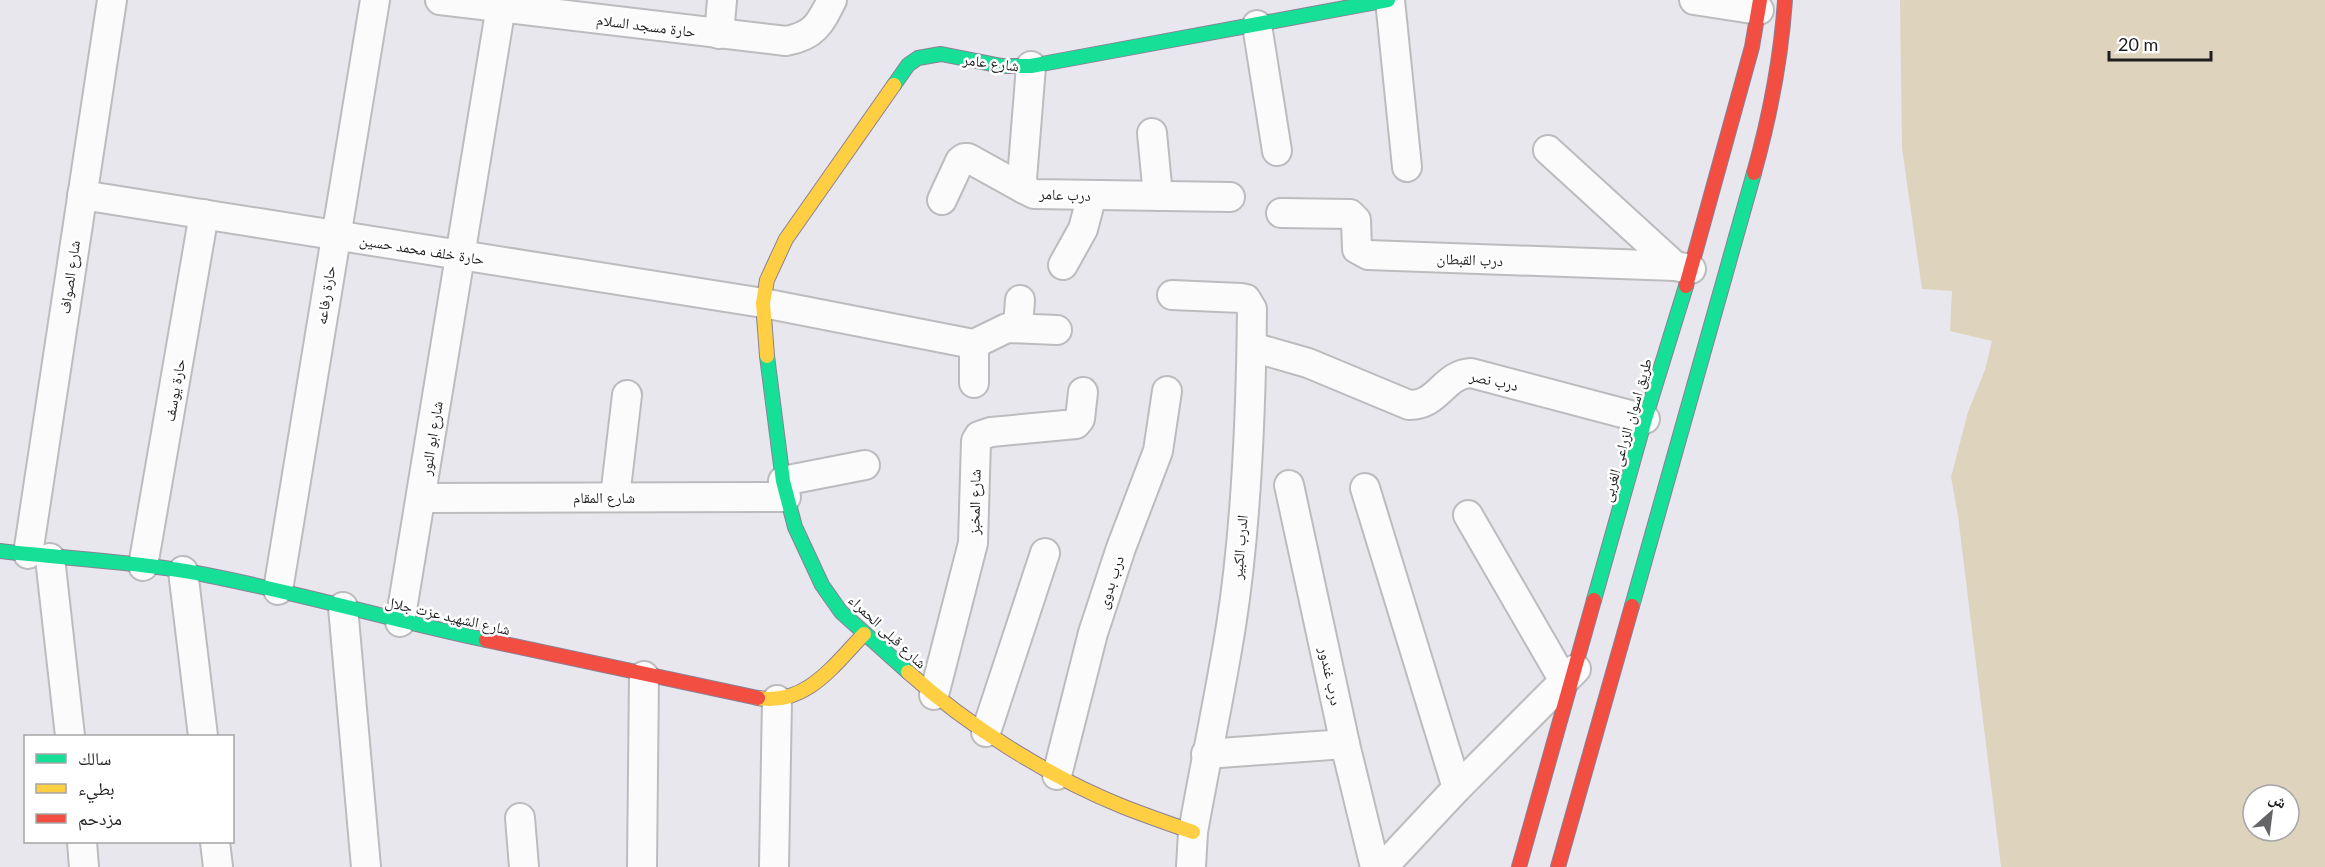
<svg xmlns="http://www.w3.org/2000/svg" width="2325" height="867" viewBox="0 0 2325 867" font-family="Lato,'Noto Naskh Arabic',sans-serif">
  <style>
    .water { fill: #ded3bc; fill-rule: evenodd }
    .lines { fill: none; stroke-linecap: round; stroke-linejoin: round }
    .street-casing { stroke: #bcbcbe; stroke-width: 32 }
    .fast-casing { stroke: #8b8096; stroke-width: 16 }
    .slow-casing { stroke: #8b8096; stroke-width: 16 }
    .jam-casing { stroke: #8b8096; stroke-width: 16 }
    .street { stroke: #fcfbfc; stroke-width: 28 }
    .fast { stroke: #16e098; stroke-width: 14 }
    .slow { stroke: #ffcf43; stroke-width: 14 }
    .jam { stroke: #f24e42; stroke-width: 14 }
    .labels { text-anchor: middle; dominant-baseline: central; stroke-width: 5; stroke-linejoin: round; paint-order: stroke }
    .street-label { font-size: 15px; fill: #1e1e1e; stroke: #fff }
  </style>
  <rect width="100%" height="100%" fill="#e8e7ed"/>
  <path class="water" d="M 1900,0 L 2325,0 L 2325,867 L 2001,867 L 1958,516 L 1951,477 L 1968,412 L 1985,370 L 1992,341 L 1950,331 L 1952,291 L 1922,289 L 1902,148 ZM 2253,795 L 2289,795 L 2289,831 L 2253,831 Z"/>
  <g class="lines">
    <g class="street-casing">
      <g id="street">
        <path d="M 440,0 L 786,41 C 814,36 820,24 832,0"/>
        <path d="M 1390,0 L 1407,167"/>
        <path d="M 1694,0 L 1759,10"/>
        <path d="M 1257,25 L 1277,151"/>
        <path d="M 719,34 L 722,0"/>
        <path d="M 1031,66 L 1022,179 L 1024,189 L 1034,194 L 1230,197"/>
        <path d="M 1152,133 L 1158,196"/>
        <path d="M 1548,150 L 1675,266"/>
        <path d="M 82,195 L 763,303 L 968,343 L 974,344 L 1007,328 L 1057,330"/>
        <path d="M 942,200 L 960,161 L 964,158 L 968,158 L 1024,189"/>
        <path d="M 1281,213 L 1350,214 L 1356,220 L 1357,249 L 1368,255 L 1675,266 L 1691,269"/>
        <path d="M 1063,265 L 1083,229 L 1092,195"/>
        <path d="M 1172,295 L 1241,298 L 1246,299 L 1252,309 C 1251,412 1247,524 1231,626 C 1220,695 1205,764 1193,832 L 1191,867"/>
        <path d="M 1018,327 L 1020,300"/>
        <path d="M 974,344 L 974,383"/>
        <path d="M 1252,347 L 1308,363 L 1409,405 C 1438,406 1444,374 1471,373 L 1645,419"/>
        <path d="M 783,481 L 865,465"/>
        <path d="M 1289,485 L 1345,744 L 1375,867"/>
        <path d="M 1365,488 L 1457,788"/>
        <path d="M 615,497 L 627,395"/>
        <path d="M 421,498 L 786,497"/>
        <path d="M 1468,515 L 1564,681"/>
        <path d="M 28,554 L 112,0"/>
        <path d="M 50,558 L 70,736"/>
        <path d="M 143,566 L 204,214"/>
        <path d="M 183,571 L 203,736"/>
        <path d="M 278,590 L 375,0"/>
        <path d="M 343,607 L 366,867"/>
        <path d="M 400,622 L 502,0"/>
        <path d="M 934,695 L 973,543 L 976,441 L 979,436 L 991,432 L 1076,424 L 1080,419 L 1083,392"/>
        <path d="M 986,732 L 1045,553"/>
        <path d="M 1206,754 L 1345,744"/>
        <path d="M 1057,775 L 1093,633 L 1121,548 L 1158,451 L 1167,391"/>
        <path d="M 520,818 L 524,867"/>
        <path d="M 82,842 L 84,867"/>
        <path d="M 215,842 L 218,867"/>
        <path d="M 642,867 L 644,676"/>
        <path d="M 774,867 L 777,700"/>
        <path d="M 1383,867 L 1457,788 L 1576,669"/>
      </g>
    </g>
    <g class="fast-casing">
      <g id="fast">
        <path d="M 894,85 L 908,65 L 918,58 L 941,54 L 1002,66 L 1031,66 L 1388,0"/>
        <path d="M 767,356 L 783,481 L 795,527 L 822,585 L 841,612 L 908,672"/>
        <path d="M 0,551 C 60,558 126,561 185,571 C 287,589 386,619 486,640"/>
        <path d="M 1594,600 L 1645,419 L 1686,286"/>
        <path d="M 1632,606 L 1754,173"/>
      </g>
    </g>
    <g class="slow-casing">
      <g id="slow">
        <path d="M 767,356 L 763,303 L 767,280 L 786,239 L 894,85"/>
        <path d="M 908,672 C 968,726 1049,777 1124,807 C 1147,816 1170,824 1193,832"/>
        <path d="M 758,698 C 806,706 834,665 864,634"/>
      </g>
    </g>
    <g class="jam-casing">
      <g id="jam">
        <path d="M 1754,173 C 1770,116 1781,59 1785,0"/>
        <path d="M 1686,286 L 1752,47 L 1760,0"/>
        <path d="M 486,640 L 758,698"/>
        <path d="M 1519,867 L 1594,600"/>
        <path d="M 1558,867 L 1632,606"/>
      </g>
    </g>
    <use href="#street" class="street"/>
    <use href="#fast" class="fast"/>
    <use href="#slow" class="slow"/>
    <use href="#jam" class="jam"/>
  </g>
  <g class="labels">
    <g class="street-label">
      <text transform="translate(646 25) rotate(7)">حارة مسجد السلام</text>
      <text transform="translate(991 62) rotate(7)">شارع عامر</text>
      <text transform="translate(1065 194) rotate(2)">درب عامر</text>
      <text transform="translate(422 249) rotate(9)">حارة خلف محمد حسين</text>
      <text transform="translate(1470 259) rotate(2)">درب القبطان</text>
      <text transform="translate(69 277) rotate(-82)">شارع الصواف</text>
      <text transform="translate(325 295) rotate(-81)">حارة رفاعه</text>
      <text transform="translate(1494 380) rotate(12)">درب نصر</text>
      <text transform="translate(174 390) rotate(-80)">حارة يوسف</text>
      <text transform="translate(1626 430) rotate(-74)">طريق اسوان الزراعى الغربى</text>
      <text transform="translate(431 438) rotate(-81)">شارع ابو النور</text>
      <text x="604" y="497">شارع المقام</text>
      <text transform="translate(974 502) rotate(-89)">شارع المخبز</text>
      <text transform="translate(1239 547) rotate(-85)">الدرب الكبير</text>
      <text transform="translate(1110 582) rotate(-72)">درب بدوى</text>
      <text transform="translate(448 615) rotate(13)">شارع الشهيد عزت جلال</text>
      <text transform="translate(888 631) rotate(43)">شارع قبلى الحمراء</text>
      <text transform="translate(1331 676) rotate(78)">درب غندور</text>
    </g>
  </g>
  <rect x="24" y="735" width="210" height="108" fill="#ffffff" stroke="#a5a5a5" stroke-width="1.5"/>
  <rect x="36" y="754" width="30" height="9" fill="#16e098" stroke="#a5a5a5" stroke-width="1.5"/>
  <text x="78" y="765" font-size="18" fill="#1e1e1e">سالك</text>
  <rect x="36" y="784" width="30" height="9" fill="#ffcf43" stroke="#a5a5a5" stroke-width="1.5"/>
  <text x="78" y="795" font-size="18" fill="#1e1e1e">بطيء</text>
  <rect x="36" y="814" width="30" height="9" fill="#f24e42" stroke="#a5a5a5" stroke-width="1.5"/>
  <text x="78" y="825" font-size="18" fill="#1e1e1e">مزدحم</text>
  <g transform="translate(2271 813) rotate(28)"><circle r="28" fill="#ffffff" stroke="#a5a5a5" stroke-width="1.5"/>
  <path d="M0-4.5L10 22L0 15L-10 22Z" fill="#656466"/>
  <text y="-9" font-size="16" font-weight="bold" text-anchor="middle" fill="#1e1e1e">ش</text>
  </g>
  <path d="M2109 51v9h102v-9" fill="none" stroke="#1e1e1e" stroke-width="3"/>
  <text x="2118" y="51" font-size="18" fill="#1e1e1e" stroke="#ffffff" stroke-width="4.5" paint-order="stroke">20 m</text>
</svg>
